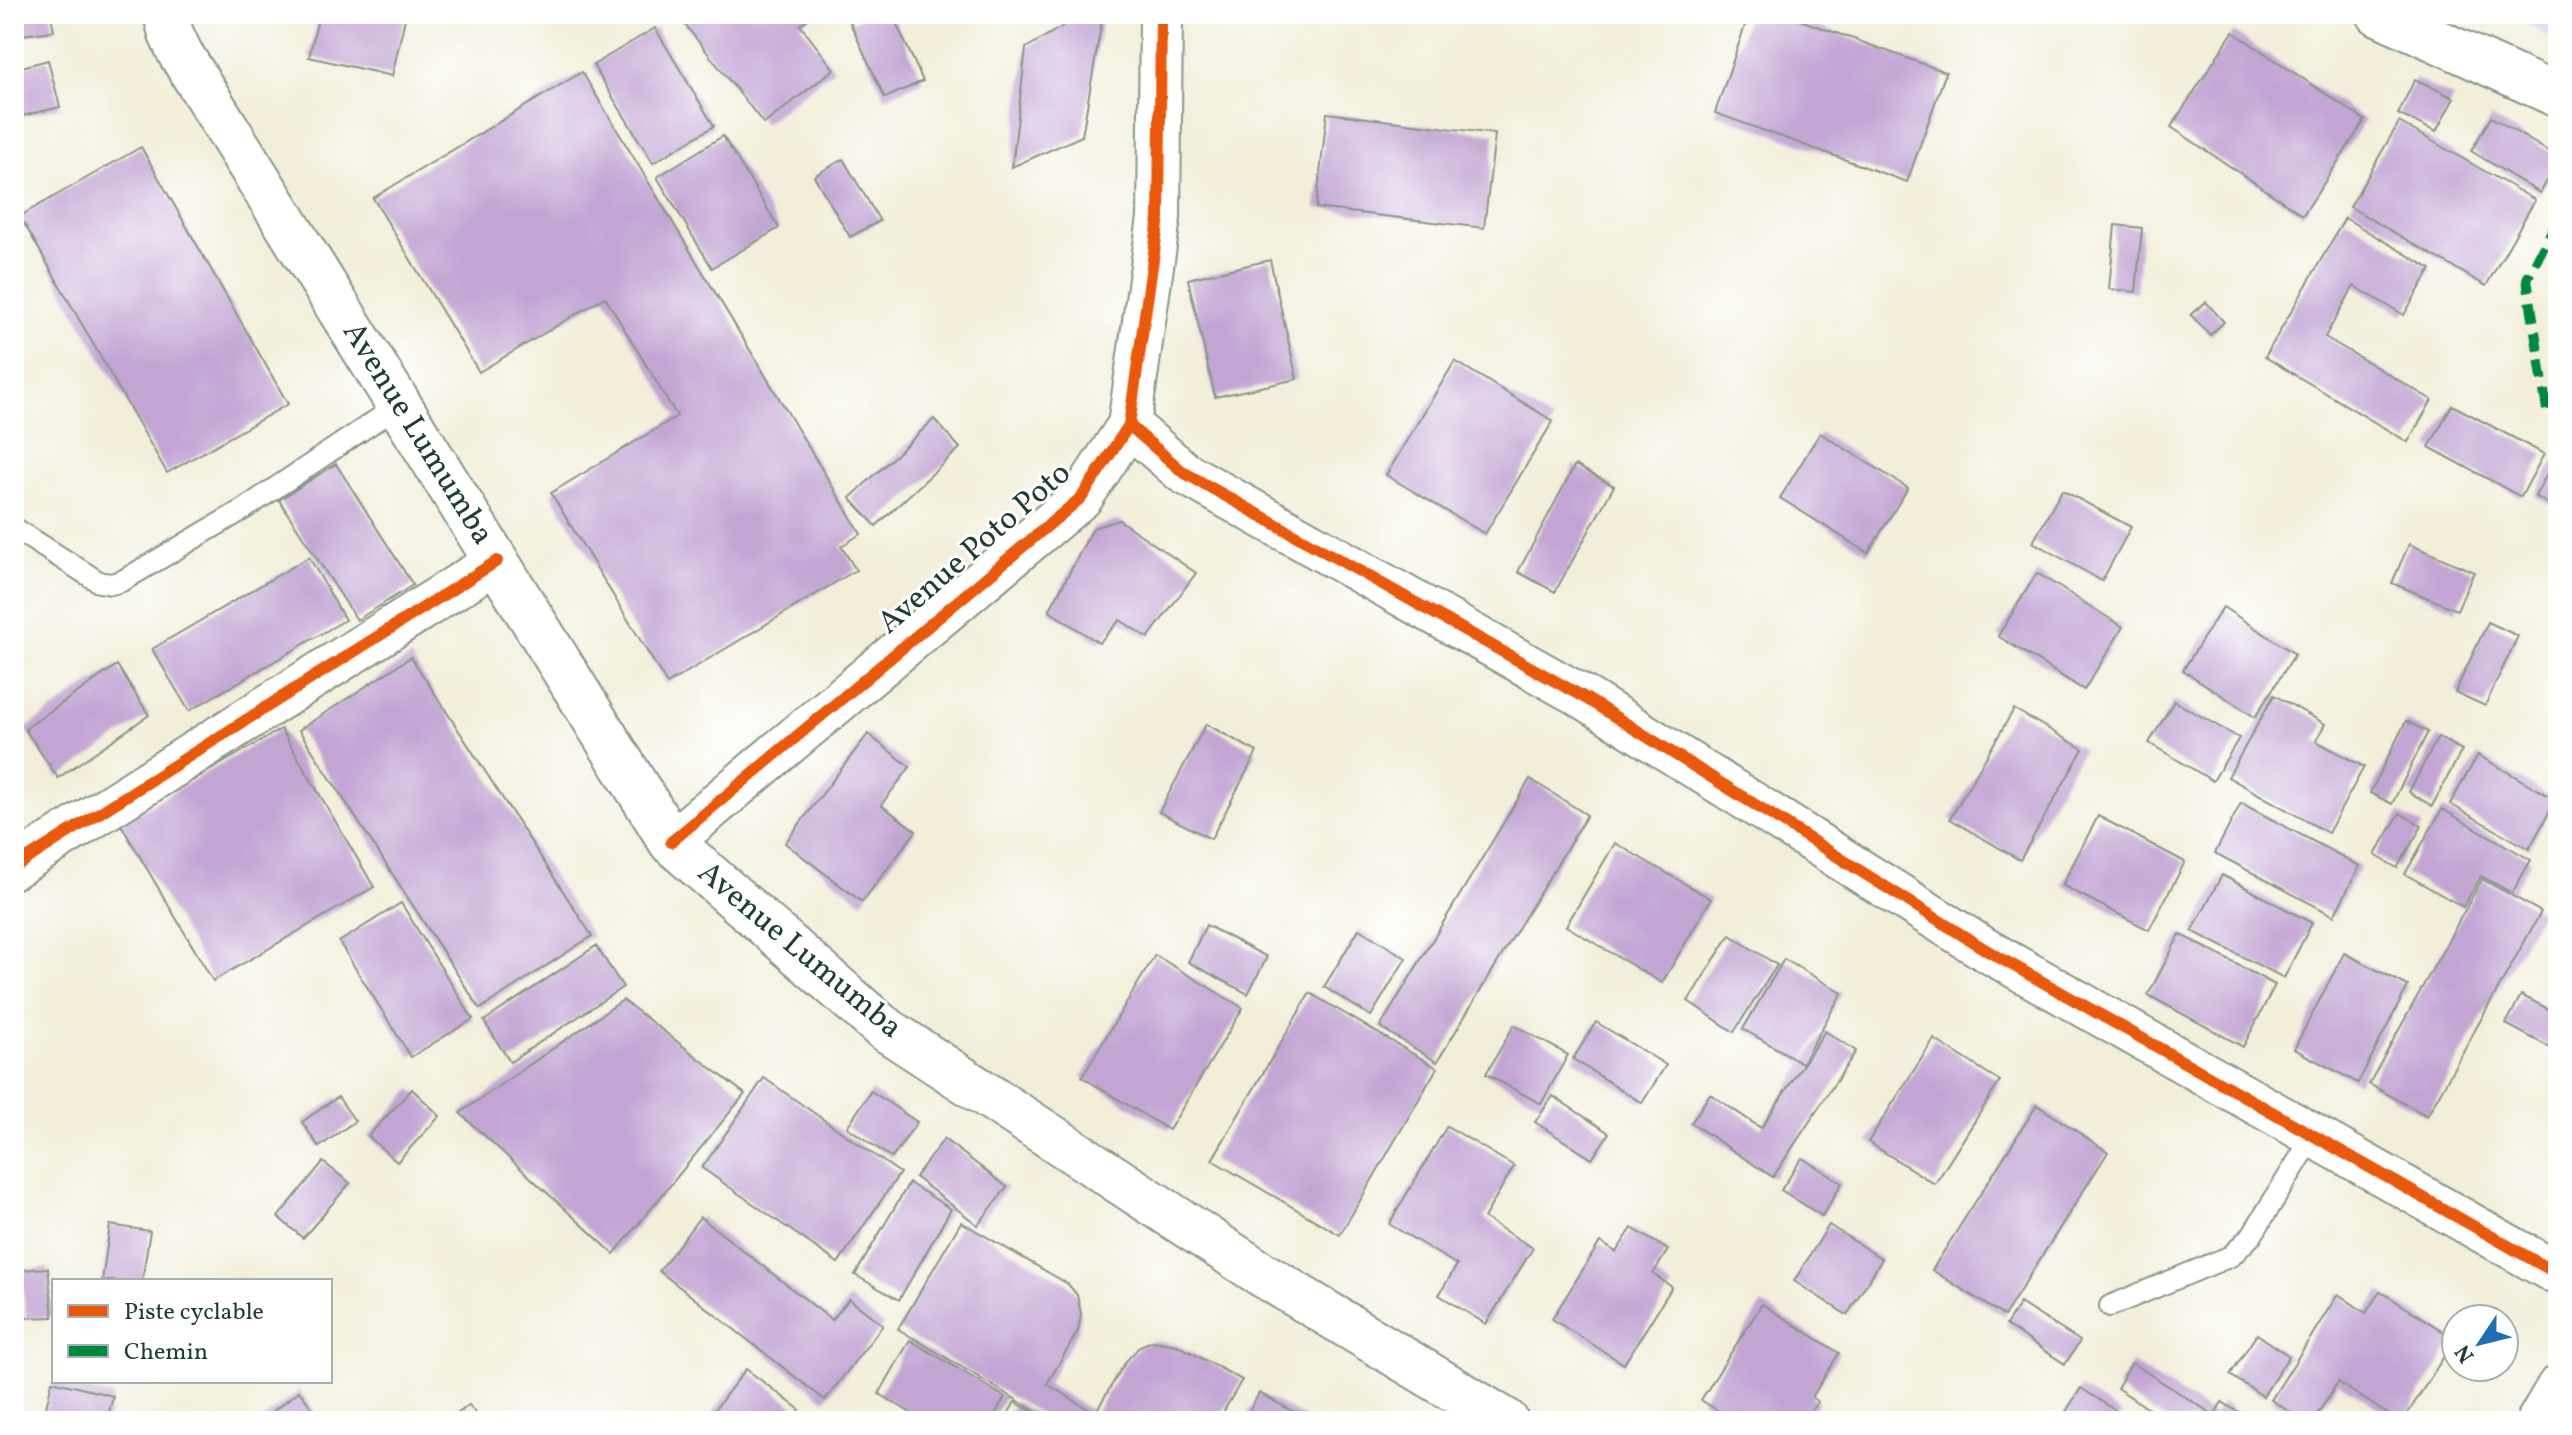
<svg xmlns="http://www.w3.org/2000/svg" width="2572" height="1435" viewBox="0 0 2572 1435" font-family="Vollkorn,serif">
  <style>
    .built { fill: #d3d8f9 }
    .building { fill: #c3a5d4 }
    .lines { fill: none; stroke-linecap: round; stroke-linejoin: round }
    .lane-casing { stroke: #889686; stroke-width: 24 }
    .street-casing { stroke: #889686; stroke-width: 46 }
    .primary-casing { stroke: #889686; stroke-width: 48 }
    .lane { stroke: #fff; stroke-width: 20 }
    .street { stroke: #fff; stroke-width: 42 }
    .primary { stroke: #fff; stroke-width: 44 }
    .quiet { stroke: #00873e; stroke-width: 10; stroke-dasharray: 20 10; stroke-linecap: butt }
    .cycleway-casing { stroke: #fff; stroke-width: 17 }
    .cycleway { stroke: #e8590c; stroke-width: 12 }
    .labels { text-anchor: middle; dominant-baseline: central; stroke-width: 6; stroke-linejoin: round; paint-order: stroke }
    .street-label { font-size: 32px; fill: #1f3d34; stroke: #fff }
  </style>
  <rect width="100%" height="100%" fill="#fff"/>
  <filter id="ink" filterUnits="userSpaceOnUse"><feTurbulence type="fractalNoise" baseFrequency=".0125" numOctaves="2"/><feDisplacementMap in="SourceGraphic" scale="16" xChannelSelector="R" yChannelSelector="G"/><feConvolveMatrix kernelMatrix="1 2 1 2 8 2 1 2 1" color-interpolation-filters="sRGB"/></filter>
  <filter id="wash" filterUnits="userSpaceOnUse"><feTurbulence type="fractalNoise" baseFrequency=".006" numOctaves="4" result="noise"/><feDisplacementMap in="SourceGraphic" scale="32" xChannelSelector="R" yChannelSelector="G"/><feGaussianBlur stdDeviation="1.8" result="paint"/><feColorMatrix in="noise" values="0 0 0 0 0 0 0 0 0 0 0 0 0 0 0 0 0 1.4 0 .05"/><feComposite in="paint" operator="in"/></filter>
  <g filter="url(#wash)">
    <rect width="100%" height="100%" fill="#f2eed9"/>
    <path class="built" d="M 2511,14 L 2558,14 L 2558,42 Z"/>
    <g id="blocks">
      <g class="building">
        <path d="M 14,14 L 51,14 L 54,31 L 14,36 Z"/>
        <path d="M 319,14 L 406,14 L 392,76 L 309,57 Z"/>
        <path d="M 693,14 L 815,14 L 800,25 L 834,69 L 764,124 L 683,22 Z"/>
        <path d="M 869,14 L 892,14 L 923,81 L 885,98 L 850,23 Z"/>
        <path d="M 1083,14 L 1103,14 L 1082,136 L 1012,167 L 1026,48 Z"/>
        <path d="M 1749,14 L 1783,14 L 1946,72 L 1907,182 L 1715,113 Z"/>
        <path d="M 655,28 L 714,126 L 653,163 L 593,65 Z"/>
        <path d="M 2233,32 L 2365,120 L 2303,215 L 2171,127 Z"/>
        <path d="M 48,60 L 60,107 L 14,118 L 14,69 Z"/>
        <path d="M 582,72 L 861,534 L 841,546 L 856,570 L 667,684 L 551,493 L 677,416 L 605,297 L 479,372 L 373,198 Z"/>
        <path d="M 2415,79 L 2454,98 L 2436,132 L 2398,114 Z"/>
        <path d="M 1327,113 L 1495,134 L 1484,228 L 1316,208 Z"/>
        <path d="M 2491,117 L 2558,157 L 2558,163 L 2540,193 L 2471,151 Z"/>
        <path d="M 2399,122 L 2535,200 L 2486,286 L 2350,207 Z"/>
        <path d="M 723,136 L 779,228 L 712,268 L 657,177 Z"/>
        <path d="M 141,147 L 288,404 L 167,473 L 20,216 Z"/>
        <path d="M 843,159 L 880,221 L 850,237 L 814,176 Z"/>
        <path d="M 2345,218 L 2431,269 L 2404,315 L 2354,286 L 2325,337 L 2432,400 L 2408,442 L 2265,357 Z"/>
        <path d="M 2115,225 L 2142,228 L 2136,292 L 2109,289 Z"/>
        <path d="M 1270,260 L 1297,379 L 1215,397 L 1188,279 Z"/>
        <path d="M 2206,302 L 2224,322 L 2210,335 L 2191,315 Z"/>
        <path d="M 1455,361 L 1553,421 L 1485,534 L 1386,475 Z"/>
        <path d="M 2452,405 L 2544,454 L 2521,497 L 2429,447 Z"/>
        <path d="M 934,419 L 960,448 L 876,526 L 850,498 Z"/>
        <path d="M 1820,433 L 1908,488 L 1868,553 L 1780,498 Z"/>
        <path d="M 2558,454 L 2558,509 L 2535,496 Z"/>
        <path d="M 336,464 L 413,585 L 357,620 L 279,500 Z"/>
        <path d="M 1575,465 L 1614,486 L 1555,592 L 1518,572 Z"/>
        <path d="M 2062,490 L 2131,527 L 2102,581 L 2033,542 Z"/>
        <path d="M 1119,520 L 1196,573 L 1148,638 L 1120,620 L 1099,643 L 1049,611 L 1093,528 Z"/>
        <path d="M 2409,544 L 2474,572 L 2457,610 L 2392,583 Z"/>
        <path d="M 309,557 L 345,620 L 189,711 L 152,649 Z"/>
        <path d="M 2037,573 L 2123,627 L 2084,690 L 1998,636 Z"/>
        <path d="M 2223,607 L 2295,654 L 2255,717 L 2183,670 Z"/>
        <path d="M 2488,622 L 2518,636 L 2485,706 L 2455,692 Z"/>
        <path d="M 411,657 L 592,936 L 480,1009 L 299,730 Z"/>
        <path d="M 117,665 L 149,715 L 58,778 L 25,729 Z"/>
        <path d="M 2274,695 L 2325,724 L 2316,741 L 2364,767 L 2328,833 L 2228,777 Z"/>
        <path d="M 2174,701 L 2239,738 L 2213,781 L 2149,743 Z"/>
        <path d="M 2014,709 L 2083,749 L 2020,860 L 1950,819 Z"/>
        <path d="M 2406,721 L 2428,732 L 2392,804 L 2370,793 Z"/>
        <path d="M 1206,724 L 1257,752 L 1211,839 L 1159,812 Z"/>
        <path d="M 281,729 L 374,887 L 213,981 L 120,823 Z"/>
        <path d="M 868,734 L 910,767 L 881,805 L 916,831 L 862,902 L 785,843 Z"/>
        <path d="M 2438,737 L 2462,750 L 2432,806 L 2409,792 Z"/>
        <path d="M 2478,755 L 2556,800 L 2529,849 L 2450,804 Z"/>
        <path d="M 1530,779 L 1587,815 L 1437,1062 L 1380,1027 Z"/>
        <path d="M 2241,803 L 2360,866 L 2334,916 L 2215,853 Z"/>
        <path d="M 2442,809 L 2531,860 L 2512,893 L 2481,876 L 2463,907 L 2405,874 Z"/>
        <path d="M 2400,813 L 2422,826 L 2397,868 L 2375,855 Z"/>
        <path d="M 2098,816 L 2185,862 L 2149,930 L 2062,885 Z"/>
        <path d="M 1615,843 L 1711,899 L 1662,983 L 1566,926 Z"/>
        <path d="M 2222,875 L 2312,923 L 2284,978 L 2192,931 Z"/>
        <path d="M 2482,879 L 2541,912 L 2427,1116 L 2369,1084 Z"/>
        <path d="M 401,903 L 473,1019 L 411,1057 L 339,942 Z"/>
        <path d="M 1206,925 L 1267,957 L 1248,994 L 1188,962 Z"/>
        <path d="M 1359,929 L 1406,958 L 1371,1016 L 1324,987 Z"/>
        <path d="M 2180,934 L 2275,985 L 2243,1047 L 2148,995 Z"/>
        <path d="M 1730,935 L 1777,965 L 1734,1032 L 1688,1001 Z"/>
        <path d="M 596,946 L 623,987 L 510,1062 L 484,1021 Z"/>
        <path d="M 2344,953 L 2408,986 L 2358,1083 L 2294,1049 Z"/>
        <path d="M 1155,955 L 1243,1008 L 1169,1130 L 1082,1077 Z"/>
        <path d="M 1784,959 L 1842,993 L 1802,1063 L 1743,1029 Z"/>
        <path d="M 1310,993 L 1437,1068 L 1340,1235 L 1212,1160 Z"/>
        <path d="M 2521,995 L 2558,1014 L 2558,1052 L 2506,1024 Z"/>
        <path d="M 623,1000 L 745,1094 L 614,1254 L 460,1113 Z"/>
        <path d="M 1596,1022 L 1666,1065 L 1642,1103 L 1573,1059 Z"/>
        <path d="M 1514,1025 L 1568,1055 L 1541,1104 L 1486,1074 Z"/>
        <path d="M 1825,1031 L 1856,1051 L 1773,1177 L 1691,1123 L 1710,1094 L 1761,1128 Z"/>
        <path d="M 1934,1039 L 2000,1081 L 1935,1184 L 1868,1142 Z"/>
        <path d="M 764,1078 L 900,1173 L 838,1263 L 702,1168 Z"/>
        <path d="M 412,1089 L 440,1116 L 397,1162 L 368,1136 Z"/>
        <path d="M 871,1091 L 917,1122 L 892,1158 L 847,1127 Z"/>
        <path d="M 1553,1096 L 1609,1133 L 1592,1159 L 1535,1122 Z"/>
        <path d="M 338,1097 L 355,1121 L 319,1147 L 302,1122 Z"/>
        <path d="M 2037,1105 L 2108,1152 L 2004,1316 L 1932,1270 Z"/>
        <path d="M 1447,1126 L 1514,1166 L 1484,1218 L 1533,1248 L 1486,1324 L 1439,1295 L 1457,1265 L 1389,1224 Z"/>
        <path d="M 944,1139 L 1007,1187 L 978,1225 L 915,1177 Z"/>
        <path d="M 1802,1158 L 1842,1183 L 1822,1216 L 1781,1190 Z"/>
        <path d="M 323,1162 L 350,1183 L 303,1238 L 278,1217 Z"/>
        <path d="M 909,1183 L 951,1209 L 899,1300 L 855,1275 Z"/>
        <path d="M 700,1217 L 832,1320 L 849,1299 L 883,1325 L 825,1400 L 659,1271 Z"/>
        <path d="M 961,1222 L 1068,1284 L 1077,1295 L 1081,1314 L 1078,1331 L 1047,1384 L 1095,1413 L 1126,1361 L 1140,1346 L 1152,1341 L 1177,1345 L 1242,1380 L 1218,1421 L 1052,1421 L 898,1329 Z"/>
        <path d="M 110,1225 L 150,1231 L 142,1281 L 102,1281 Z"/>
        <path d="M 1829,1225 L 1882,1259 L 1847,1315 L 1794,1281 Z"/>
        <path d="M 1632,1228 L 1668,1250 L 1653,1274 L 1672,1287 L 1624,1364 L 1552,1319 L 1600,1242 L 1616,1252 Z"/>
        <path d="M 48,1268 L 53,1317 L 26,1318 L 21,1270 Z"/>
        <path d="M 2380,1291 L 2455,1339 L 2403,1421 L 2398,1421 L 2338,1382 L 2313,1421 L 2304,1421 L 2271,1400 L 2338,1294 L 2366,1313 Z"/>
        <path d="M 2020,1303 L 2080,1341 L 2065,1364 L 2006,1325 Z"/>
        <path d="M 1762,1304 L 1839,1353 L 1812,1397 L 1818,1402 L 1805,1421 L 1734,1421 L 1701,1400 Z"/>
        <path d="M 2257,1334 L 2289,1356 L 2263,1396 L 2230,1375 Z"/>
        <path d="M 910,1340 L 1005,1397 L 991,1421 L 925,1421 L 879,1394 Z"/>
        <path d="M 2132,1363 L 2214,1415 L 2222,1402 L 2252,1421 L 2167,1421 L 2117,1388 Z"/>
        <path d="M 746,1369 L 800,1410 L 791,1421 L 706,1421 Z"/>
        <path d="M 52,1381 L 113,1396 L 107,1421 L 43,1421 Z"/>
        <path d="M 2081,1388 L 2122,1415 L 2118,1421 L 2060,1421 Z"/>
        <path d="M 299,1391 L 322,1421 L 260,1421 Z"/>
        <path d="M 1259,1393 L 1311,1421 L 1244,1421 Z"/>
        <path d="M 1015,1402 L 1048,1421 L 1004,1421 Z"/>
        <path d="M 469,1405 L 481,1421 L 448,1421 Z"/>
      </g>
    </g>
  </g>
  <g filter="url(#ink)">
    <use href="#blocks" fill-opacity="0" stroke="#889686" stroke-width="2"/>
    <g class="lines">
      <g class="lane-casing">
        <g id="lane">
          <path d="M 14,528 L 99,582 L 111,584 L 122,581 L 244,509 L 399,405"/>
          <path d="M 2110,1306 L 2231,1256 L 2252,1235 L 2314,1135"/>
        </g>
      </g>
      <g class="street-casing">
        <g id="street">
          <path d="M 2378,14 L 2558,96"/>
          <path d="M 1129,425 L 1183,472 L 1587,699 L 1986,950 L 2558,1274"/>
          <path d="M 671,842 L 1082,497 L 1129,425 L 1159,218 L 1161,14"/>
          <path d="M 14,867 L 497,561"/>
          <path d="M 2538,1421 L 2558,1387"/>
        </g>
      </g>
      <g class="primary-casing">
        <path id="primary" d="M 166,14 L 171,34 L 180,53 L 671,842 L 881,1026 L 1260,1273 L 1506,1421"/>
      </g>
      <use href="#lane" class="lane"/>
      <use href="#street" class="street"/>
      <use href="#primary" class="primary"/>
      <path class="quiet" d="M 2547,410 L 2527,279 L 2558,219"/>
      <g class="cycleway-casing">
        <g id="cycleway">
          <path d="M 1129,425 L 1183,472 L 1587,699 L 1986,950 L 2558,1274"/>
          <path d="M 671,842 L 1082,497 L 1129,425 L 1159,218 L 1161,14"/>
          <path d="M 14,867 L 497,561"/>
        </g>
      </g>
      <use href="#cycleway" class="cycleway"/>
    </g>
  </g>
  <g class="labels">
    <g class="street-label">
      <text transform="translate(417 434) rotate(58)">Avenue Lumumba</text>
      <text transform="translate(975 549) rotate(-41)">Avenue Poto Poto</text>
      <text transform="translate(799 951) rotate(40)">Avenue Lumumba</text>
    </g>
  </g>
  <rect width="2572" height="1435" fill="none" stroke="#fff" stroke-width="48"/>
  <rect x="52" y="1279" width="280" height="104" fill="#ffffff" stroke="#a5b1ae" stroke-width="2"/>
  <rect x="68" y="1305" width="40" height="12" fill="#e8590c" stroke="#a5b1ae" stroke-width="2"/>
  <text x="124" y="1319" font-size="24" fill="#1f3d34">Piste cyclable</text>
  <rect x="68" y="1345" width="40" height="12" fill="#00873e" stroke="#a5b1ae" stroke-width="2"/>
  <text x="124" y="1359" font-size="24" fill="#1f3d34">Chemin</text>
  <g transform="translate(2480 1343) rotate(235)"><circle r="38" fill="#ffffff" stroke="#a5b1ae" stroke-width="2"/>
  <path d="M0-6L14 30L0 20L-14 30Z" fill="#1f6fb2"/>
  <text y="-12" font-size="22" font-weight="bold" text-anchor="middle" fill="#1f3d34">N</text>
  </g>
</svg>
